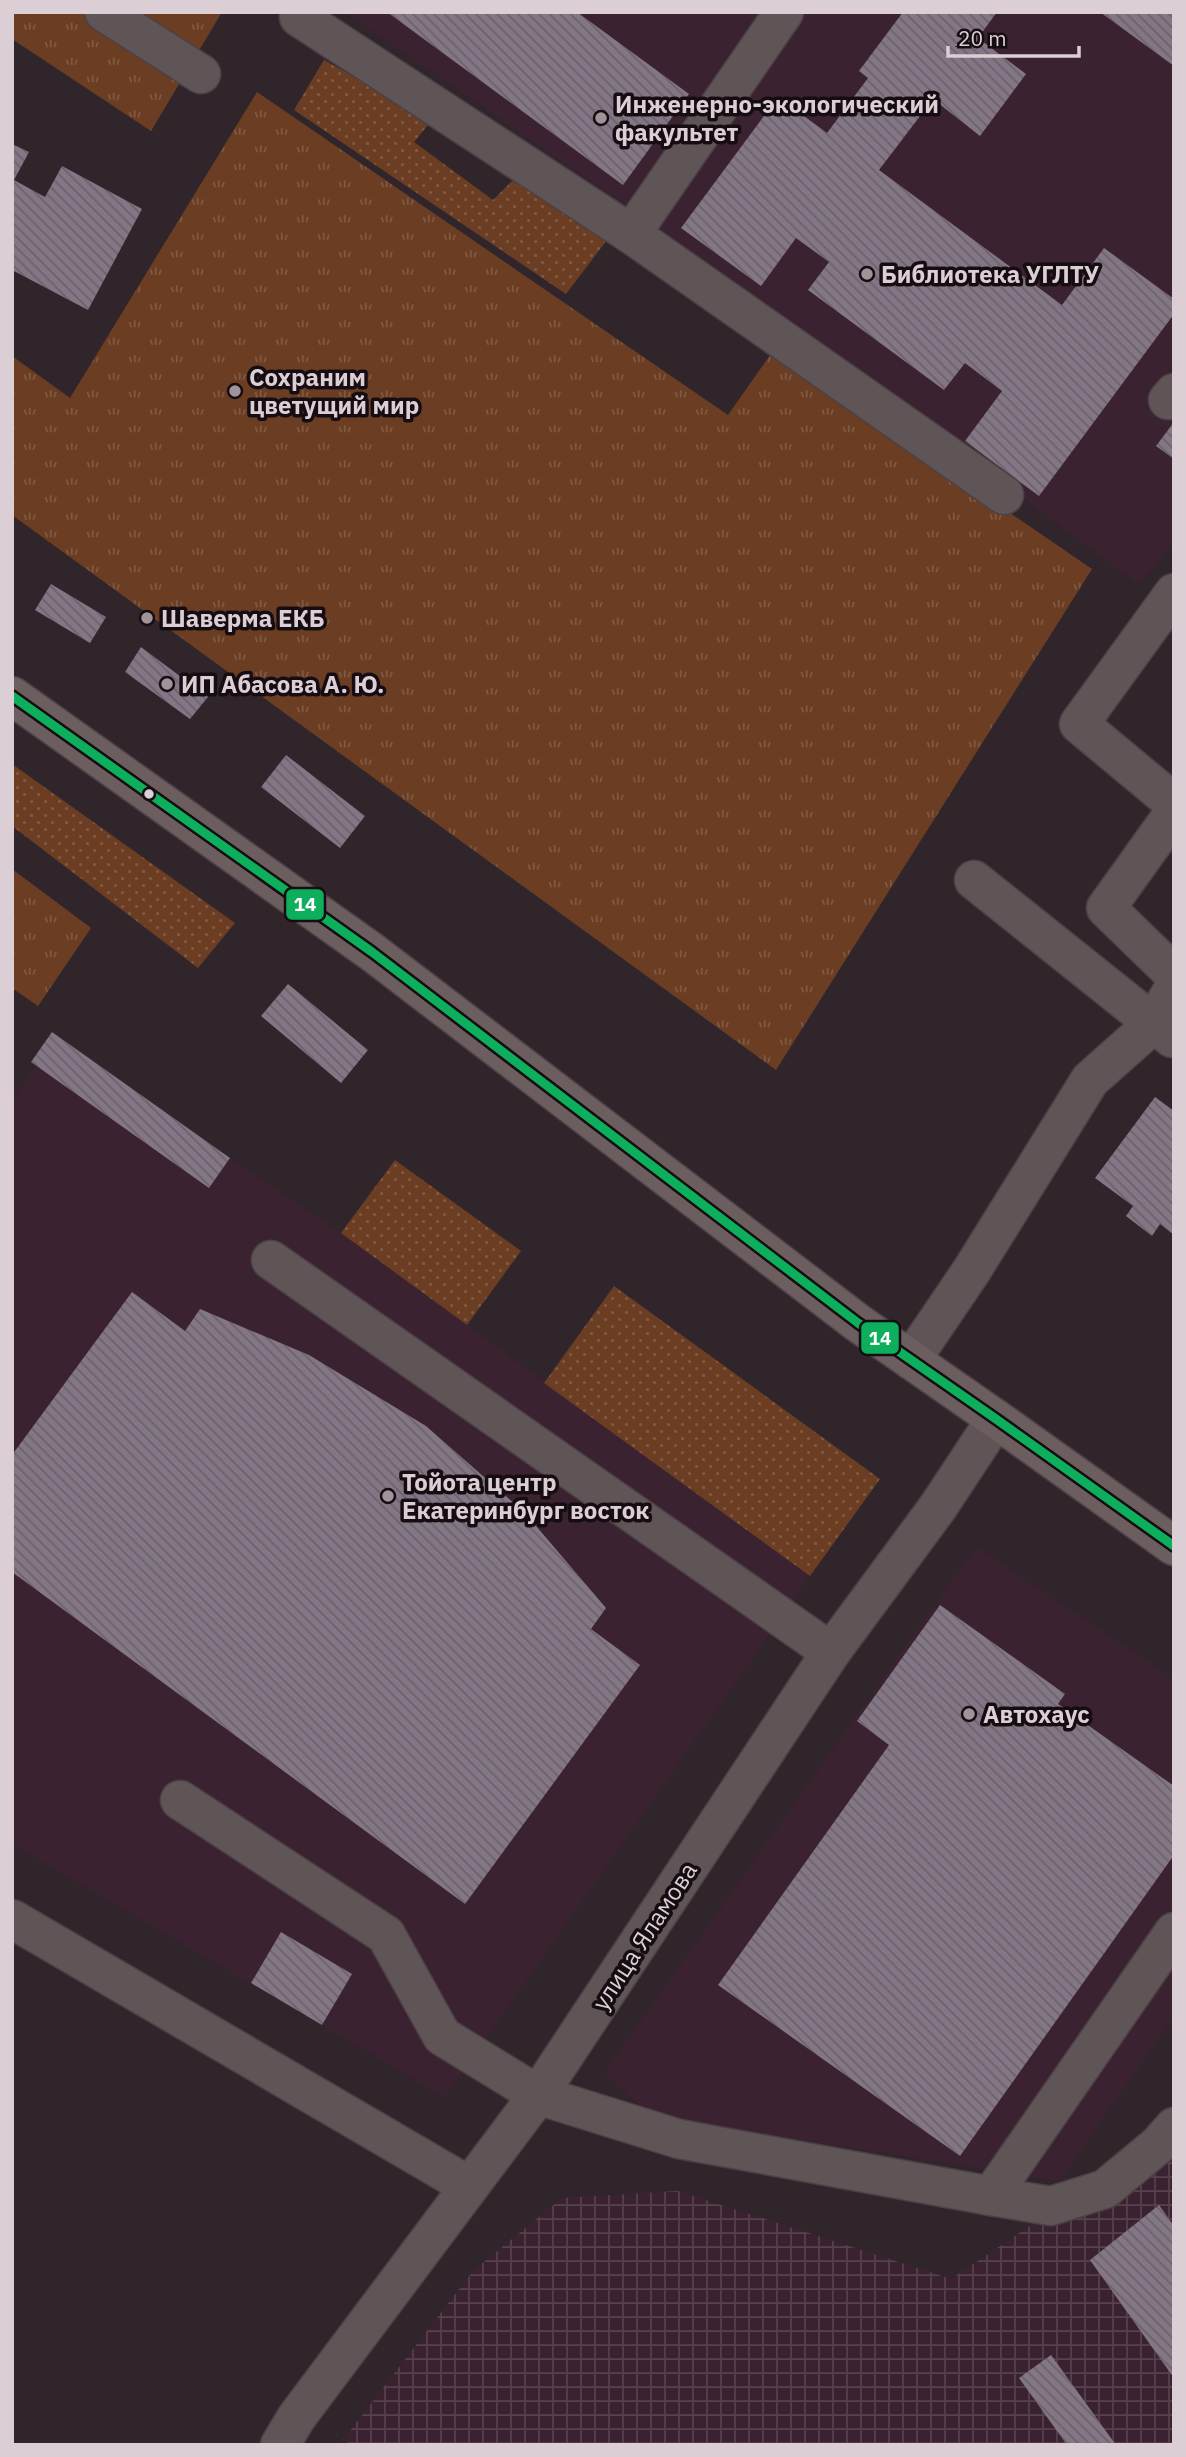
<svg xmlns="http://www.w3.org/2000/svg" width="1186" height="2457" viewBox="0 0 1186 2457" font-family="'IBM Plex Sans',sans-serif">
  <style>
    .built { fill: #3b2230 }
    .industrial { fill: url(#industrial-grid) }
    .grass { fill: url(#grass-dots) }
    .park { fill: url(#park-tufts) }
    .building { fill: url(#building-back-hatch) }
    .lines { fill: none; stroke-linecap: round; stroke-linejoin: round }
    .minor-casing { stroke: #4b4146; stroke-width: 41 }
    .major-casing { stroke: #4b4146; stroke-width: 41 }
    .minor { stroke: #605556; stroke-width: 38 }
    .major { stroke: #6c5d5f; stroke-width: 38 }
    .bus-1-casing { stroke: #160d12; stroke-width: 14 }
    .bus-1 { stroke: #0daf5c; stroke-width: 9 }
    .poi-dot { fill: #a0939a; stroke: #160d12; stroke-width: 2.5 }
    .bus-dot { fill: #dcced5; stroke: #160d12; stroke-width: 2.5 }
    .labels { text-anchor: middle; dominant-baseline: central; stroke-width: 7; stroke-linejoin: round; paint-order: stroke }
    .poi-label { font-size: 24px; font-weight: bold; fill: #dcced5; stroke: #160d12; text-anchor: start }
    .street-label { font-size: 24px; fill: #dcced5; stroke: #160d12 }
    .line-badge { stroke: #160d12; stroke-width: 2.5 }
    .badge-label { font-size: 19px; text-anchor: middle; font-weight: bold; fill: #fff }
  </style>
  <defs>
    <pattern id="industrial-grid" width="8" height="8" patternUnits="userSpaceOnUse" patternTransform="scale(1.75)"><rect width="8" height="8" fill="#3b2230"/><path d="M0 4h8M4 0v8" fill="none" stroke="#57414d"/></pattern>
    <pattern id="grass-dots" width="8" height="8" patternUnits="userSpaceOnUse" patternTransform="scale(1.75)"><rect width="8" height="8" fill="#6b3e23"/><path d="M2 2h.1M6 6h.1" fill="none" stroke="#805942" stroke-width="1.8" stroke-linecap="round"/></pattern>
    <pattern id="park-tufts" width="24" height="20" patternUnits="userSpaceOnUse" patternTransform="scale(1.75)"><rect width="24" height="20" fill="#6b3e23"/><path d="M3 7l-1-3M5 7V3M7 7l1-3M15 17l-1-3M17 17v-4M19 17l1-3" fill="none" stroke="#805942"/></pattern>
    <pattern id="building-back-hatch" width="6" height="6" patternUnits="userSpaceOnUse" patternTransform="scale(1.75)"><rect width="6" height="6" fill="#837685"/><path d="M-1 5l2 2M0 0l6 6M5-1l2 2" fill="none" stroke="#6c626d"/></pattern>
  </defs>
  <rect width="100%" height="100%" fill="#30252b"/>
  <g class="built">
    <path d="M 345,12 L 1174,12 L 1174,542 L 1139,584 L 653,224 Z"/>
    <path d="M 54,1038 L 341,1233 L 810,1576 L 445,2097 L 12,1844 L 12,1102 Z"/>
    <path d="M 976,1547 L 1174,1679 L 1174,2016 L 1060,2181 L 651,2116 L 604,2073 Z"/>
  </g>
  <path class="industrial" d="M 1174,2129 L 1174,2445 L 351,2445 L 343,2440 L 473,2271 L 562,2198 L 678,2191 L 951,2279 Z"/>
  <g class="grass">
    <path d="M 324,60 L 432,120 L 414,142 L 493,200 L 517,176 L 610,236 L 566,294 L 294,110 Z"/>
    <path d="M 12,764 L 235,923 L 198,968 L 12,826 Z"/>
    <path d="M 395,1160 L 521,1251 L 467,1325 L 341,1233 Z"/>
    <path d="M 614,1286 L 880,1479 L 810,1576 L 544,1383 Z"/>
  </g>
  <g class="park">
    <path d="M 12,12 L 222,12 L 151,131 L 12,39 Z"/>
    <path d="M 257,92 L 728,415 L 773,351 L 1092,569 L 776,1070 L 12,515 L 12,356 L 70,398 Z"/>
    <path d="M 12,869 L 91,928 L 38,1006 L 12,988 Z"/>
  </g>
  <g class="building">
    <path d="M 387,12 L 577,12 L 689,94 L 623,185 Z"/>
    <path d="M 903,12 L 997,12 L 978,38 L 1026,74 L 980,136 L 933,99 L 879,170 L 1062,305 L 1104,248 L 1174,299 L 1174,314 L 1039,496 L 965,441 L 1002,391 L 965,363 L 944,390 L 808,290 L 829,262 L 796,238 L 761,286 L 681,228 L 778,97 L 827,133 L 868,78 L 859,71 Z"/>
    <path d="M 1100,12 L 1174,12 L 1174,66 Z"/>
    <path d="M 12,144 L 29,152 L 14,180 L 45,197 L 62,166 L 142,209 L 88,310 L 12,270 Z"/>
    <path d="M 1174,422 L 1174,459 L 1156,446 Z"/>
    <path d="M 51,584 L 106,617 L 90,643 L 35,610 Z"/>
    <path d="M 141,647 L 208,697 L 190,719 L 125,672 Z"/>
    <path d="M 286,755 L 365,816 L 340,848 L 261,787 Z"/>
    <path d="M 288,984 L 368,1050 L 341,1083 L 261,1016 Z"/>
    <path d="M 52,1032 L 230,1158 L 209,1188 L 31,1062 Z"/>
    <path d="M 1155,1097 L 1174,1111 L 1174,1235 L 1160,1224 L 1152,1236 L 1126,1216 L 1133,1206 L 1095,1178 Z"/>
    <path d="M 132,1292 L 185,1331 L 200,1309 L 309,1355 L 426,1426 L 525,1513 L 606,1608 L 591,1629 L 640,1665 L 465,1904 L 12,1572 L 12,1455 Z"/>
    <path d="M 940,1605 L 1065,1694 L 1058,1704 L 1174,1786 L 1174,1855 L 960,2156 L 718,1985 L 889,1745 L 857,1721 Z"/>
    <path d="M 281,1932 L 352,1974 L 322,2025 L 251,1983 Z"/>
    <path d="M 1159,2205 L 1174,2226 L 1174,2378 L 1090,2260 Z"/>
    <path d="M 1051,2355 L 1116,2445 L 1067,2445 L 1019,2378 Z"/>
  </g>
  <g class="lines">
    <g class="minor-casing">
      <g id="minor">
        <path d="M 104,12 L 201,74"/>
        <path d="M 302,12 L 299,17 L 631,234 L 1004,495"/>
        <path d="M 631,234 L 784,12"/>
        <path d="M 1168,400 L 1174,393"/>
        <path d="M 1174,593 L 1079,724 L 1174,803"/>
        <path d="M 1174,813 L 1106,908 L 1174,974"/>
        <path d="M 974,880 L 1172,1038"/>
        <path d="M 271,1260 L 831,1652"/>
        <path d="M 911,1360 L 972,1270 L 1090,1080 L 1153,1024 L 1174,988"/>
        <path d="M 180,1800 L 386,1935 L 442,2036 L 538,2095 L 679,2139 L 991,2196 L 1174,1932"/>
        <path d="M 12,1919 L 469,2186"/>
        <path d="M 991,2196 L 1051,2206 L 1105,2189 L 1158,2145 L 1174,2127"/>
        <path d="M 280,2445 L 296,2418 L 538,2095 L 831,1652 L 938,1507 L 996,1419"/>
      </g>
    </g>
    <g class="major-casing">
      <path id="major" d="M 12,696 L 372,952 L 858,1323 L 996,1419 L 1174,1546"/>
    </g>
    <use href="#minor" class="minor"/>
    <use href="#major" class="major"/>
    <g class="bus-1-casing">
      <path id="bus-1" d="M 12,696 L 372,952 L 858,1323 L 996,1419 L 1174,1546"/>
    </g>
    <use href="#bus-1" class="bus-1"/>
  </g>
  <g class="poi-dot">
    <circle cx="601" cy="118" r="7"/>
    <circle cx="867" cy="274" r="7"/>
    <circle cx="235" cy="391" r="7"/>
    <circle cx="147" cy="618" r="7"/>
    <circle cx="167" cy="684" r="7"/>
    <circle cx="388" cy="1496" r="7"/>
    <circle cx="969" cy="1714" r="7"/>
  </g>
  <circle class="bus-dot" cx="149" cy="794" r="6"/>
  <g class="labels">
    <g class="poi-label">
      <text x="615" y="104">Инженерно-экологический<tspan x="615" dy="28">факультет</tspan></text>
      <text x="881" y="274">Библиотека УГЛТУ</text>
      <text x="249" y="377">Сохраним<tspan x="249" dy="28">цветущий мир</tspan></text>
      <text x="161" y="618">Шаверма ЕКБ</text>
      <text x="181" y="684">ИП Абасова А. Ю.</text>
      <text x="402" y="1482">Тойота центр<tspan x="402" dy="28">Екатеринбург восток</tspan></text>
      <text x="983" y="1714">Автохаус</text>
    </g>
    <g class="street-label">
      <text transform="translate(644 1936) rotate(-57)">улица Яламова</text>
    </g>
  </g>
  <g class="line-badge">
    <rect x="285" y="888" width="40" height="33" rx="7" fill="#0daf5c"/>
    <rect x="860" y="1321" width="40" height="34" rx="7" fill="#0daf5c"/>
  </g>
  <g class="badge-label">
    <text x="305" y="911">14</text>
    <text x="880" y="1345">14</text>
  </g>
  <rect width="1186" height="2457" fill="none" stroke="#dcced5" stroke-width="28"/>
  <path d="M948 46v10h131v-10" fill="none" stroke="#dcced5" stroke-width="3.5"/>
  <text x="958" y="46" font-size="21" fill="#dcced5" stroke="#160d12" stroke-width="5" paint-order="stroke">20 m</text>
</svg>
